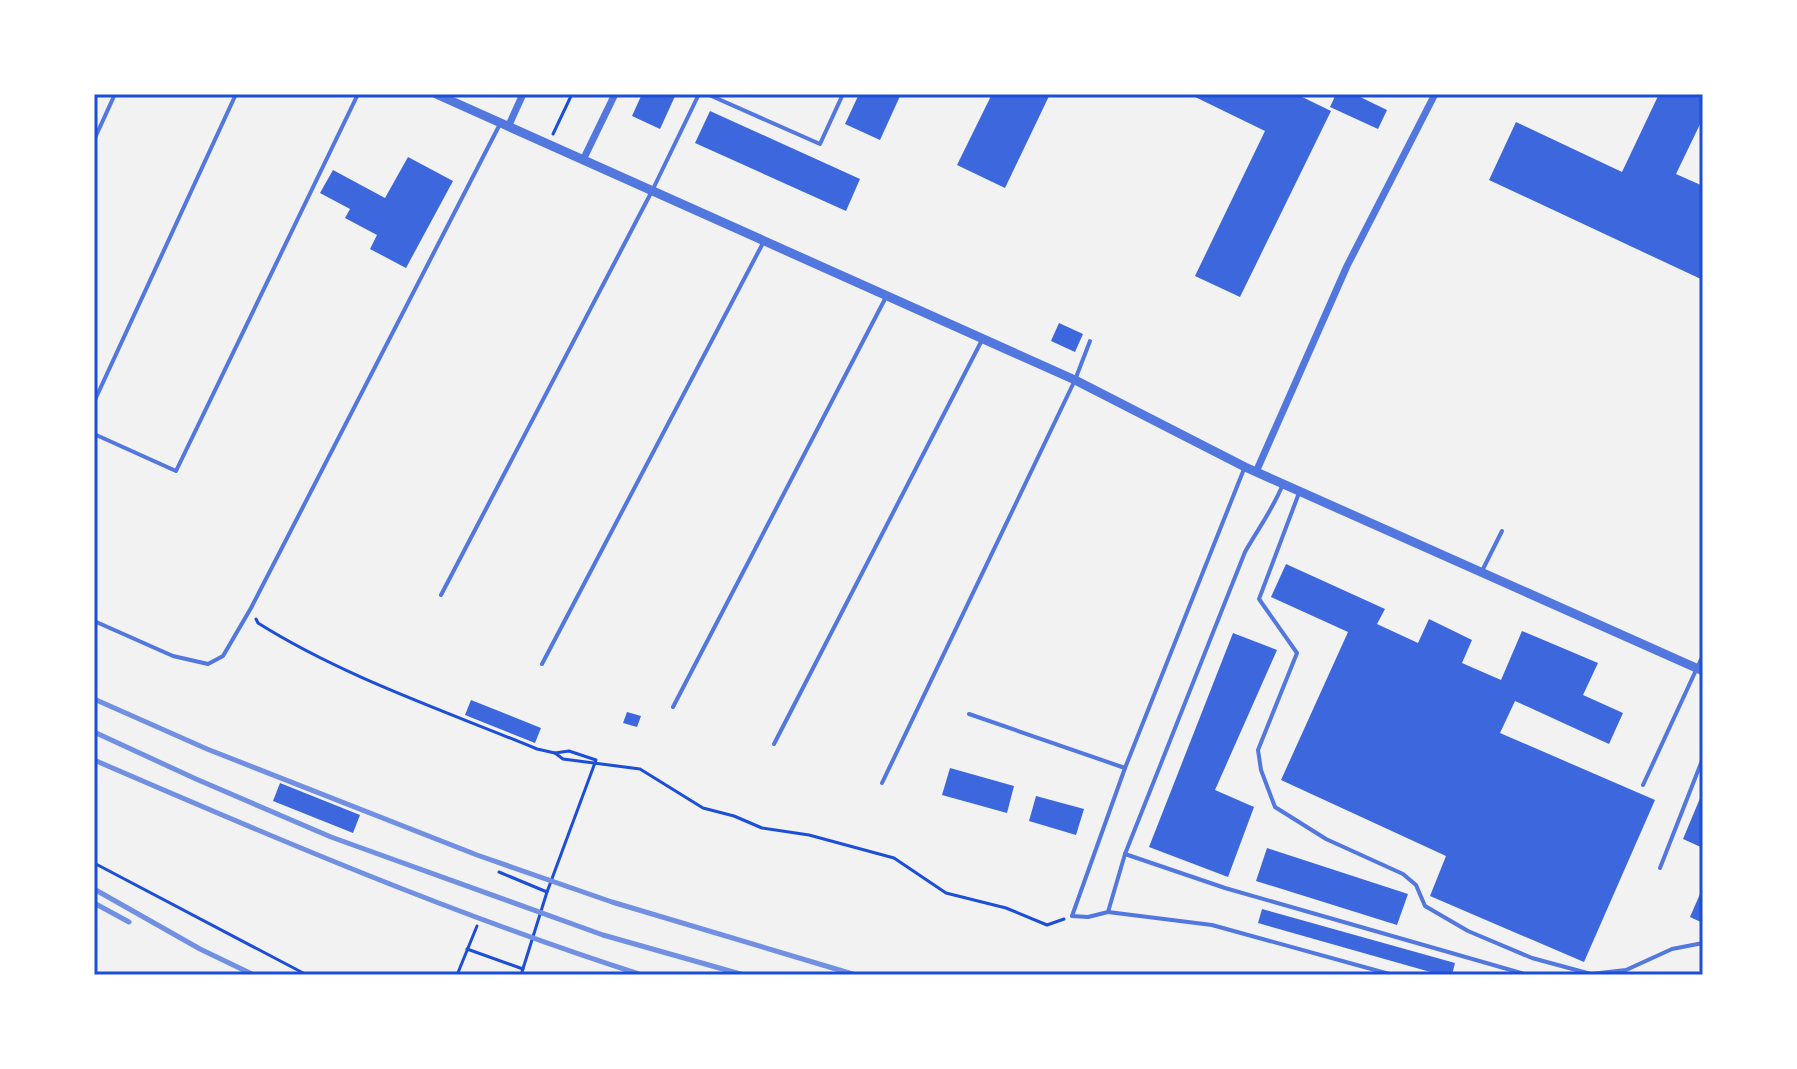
<svg xmlns="http://www.w3.org/2000/svg" width="1797" height="1069" viewBox="0 0 1797 1069" font-family="'Alegreya Sans',sans-serif">
  <style>
    .building { fill: #3d67dc }
    .lines { fill: none; stroke-linecap: round; stroke-linejoin: round }
    .path { stroke: #1d4ed8; stroke-width: 3 }
    .service { stroke: #5277de; stroke-width: 4 }
    .minor { stroke: #5277de; stroke-width: 7 }
    .tertiary { stroke: #5277de; stroke-width: 9 }
    .rail { stroke: #7290e2; stroke-width: 5 }
    .neatline { fill: none; stroke: #1d4ed8; stroke-width: 3 }
  </style>
  <rect width="100%" height="100%" fill="#f2f2f2"/>
  <g class="building">
    <path d="M 642,94 L 676,94 L 660,129 L 632,116 Z"/>
    <path d="M 859,94 L 901,94 L 880,140 L 845,124 Z"/>
    <path d="M 992,94 L 1050,94 L 1005,188 L 957,165 Z"/>
    <path d="M 1189,94 L 1296,94 L 1331,111 L 1240,297 L 1195,276 L 1265,131 Z"/>
    <path d="M 1336,94 L 1354,94 L 1387,110 L 1378,129 L 1330,107 Z"/>
    <path d="M 1659,94 L 1703,96 L 1703,118 L 1676,174 L 1703,186 L 1703,280 L 1489,180 L 1516,122 L 1622,172 Z"/>
    <path d="M 710,111 L 860,179 L 846,211 L 695,143 Z"/>
    <path d="M 408,157 L 453,181 L 406,268 L 370,249 L 377,235 L 345,218 L 350,209 L 320,193 L 333,170 L 385,198 Z"/>
    <path d="M 1059,323 L 1083,334 L 1075,352 L 1051,341 Z"/>
    <path d="M 1286,564 L 1385,609 L 1377,624 L 1418,643 L 1429,619 L 1472,640 L 1462,663 L 1501,680 L 1522,631 L 1598,663 L 1583,695 L 1623,713 L 1609,744 L 1515,701 L 1500,733 L 1655,800 L 1584,962 L 1430,896 L 1446,856 L 1281,780 L 1348,632 L 1271,597 Z"/>
    <path d="M 1233,633 L 1277,650 L 1215,790 L 1254,807 L 1228,877 L 1149,847 Z"/>
    <path d="M 471,700 L 541,728 L 535,743 L 465,715 Z"/>
    <path d="M 627,712 L 641,716 L 637,727 L 623,723 Z"/>
    <path d="M 950,768 L 1014,786 L 1007,813 L 942,795 Z"/>
    <path d="M 280,783 L 360,815 L 353,833 L 273,801 Z"/>
    <path d="M 1703,791 L 1703,848 L 1683,839 Z"/>
    <path d="M 1036,796 L 1084,809 L 1076,835 L 1029,821 Z"/>
    <path d="M 1267,848 L 1408,894 L 1397,925 L 1256,881 Z"/>
    <path d="M 1703,887 L 1703,923 L 1690,917 Z"/>
    <path d="M 1262,909 L 1455,963 L 1452,975 L 1441,975 L 1258,923 Z"/>
  </g>
  <g class="lines">
    <g class="path">
      <path d="M 553,134 L 572,94"/>
      <path d="M 256,619 L 258,623 C 344,677 443,710 537,749 L 555,753 L 569,751 L 596,760 L 547,892 L 521,975"/>
      <path d="M 555,753 L 563,759 L 640,769 L 703,808 L 734,816 L 762,828 L 809,835 L 894,858 L 946,893 L 1006,908 L 1047,925 L 1064,919"/>
      <path d="M 94,863 L 307,975"/>
      <path d="M 499,872 L 547,892"/>
      <path d="M 467,949 L 523,969"/>
      <path d="M 457,975 L 477,926"/>
    </g>
    <g class="service">
      <path d="M 707,94 L 820,144 L 843,94"/>
      <path d="M 94,140 L 115,94"/>
      <path d="M 94,402 L 236,94"/>
      <path d="M 94,434 L 176,471 L 358,94"/>
      <path d="M 1299,493 L 1259,599 L 1297,653 L 1258,750 L 1261,770 L 1275,807 L 1326,839 L 1403,874 L 1416,885 L 1425,906 L 1468,931 L 1532,958 L 1591,974 L 1626,970 L 1672,949 L 1703,943"/>
      <path d="M 1482,571 L 1502,531"/>
      <path d="M 441,595 L 652,191 L 699,94"/>
      <path d="M 94,621 L 173,656 L 208,664 L 223,656 L 251,608 L 500,124"/>
      <path d="M 542,664 L 763,243"/>
      <path d="M 673,707 L 886,297"/>
      <path d="M 969,714 L 1125,768 L 1244,469"/>
      <path d="M 774,744 L 982,340"/>
      <path d="M 1125,768 L 1072,916 L 1088,917 L 1108,912 L 1125,854 L 1245,552 C 1258,529 1273,509 1283,484"/>
      <path d="M 882,783 L 1075,380 L 1090,341"/>
      <path d="M 1643,785 L 1703,655"/>
      <path d="M 1125,854 L 1225,888 L 1528,975"/>
      <path d="M 1660,868 L 1703,758"/>
      <path d="M 1108,912 L 1212,925 L 1393,975"/>
    </g>
    <g class="minor">
      <path d="M 508,127 L 523,94"/>
      <path d="M 583,160 L 615,94"/>
      <path d="M 1256,472 L 1347,266 L 1435,94"/>
    </g>
    <path class="tertiary" d="M 436,94 L 1075,380 L 1245,467 L 1703,671"/>
    <g class="rail">
      <path d="M 94,699 L 207,749 L 477,855 L 612,902 L 856,975"/>
      <path d="M 94,732 L 196,779 L 331,837 L 603,935 L 744,975"/>
      <path d="M 94,760 C 274,838 455,915 642,975"/>
      <path d="M 94,889 L 200,949 L 254,975"/>
      <path d="M 94,903 L 129,922"/>
    </g>
  </g>
  <rect width="1797" height="1069" fill="none" stroke="#ffffff" stroke-width="192"/>
  <rect x="96" y="96" width="1605" height="877" class="neatline"/>
</svg>
